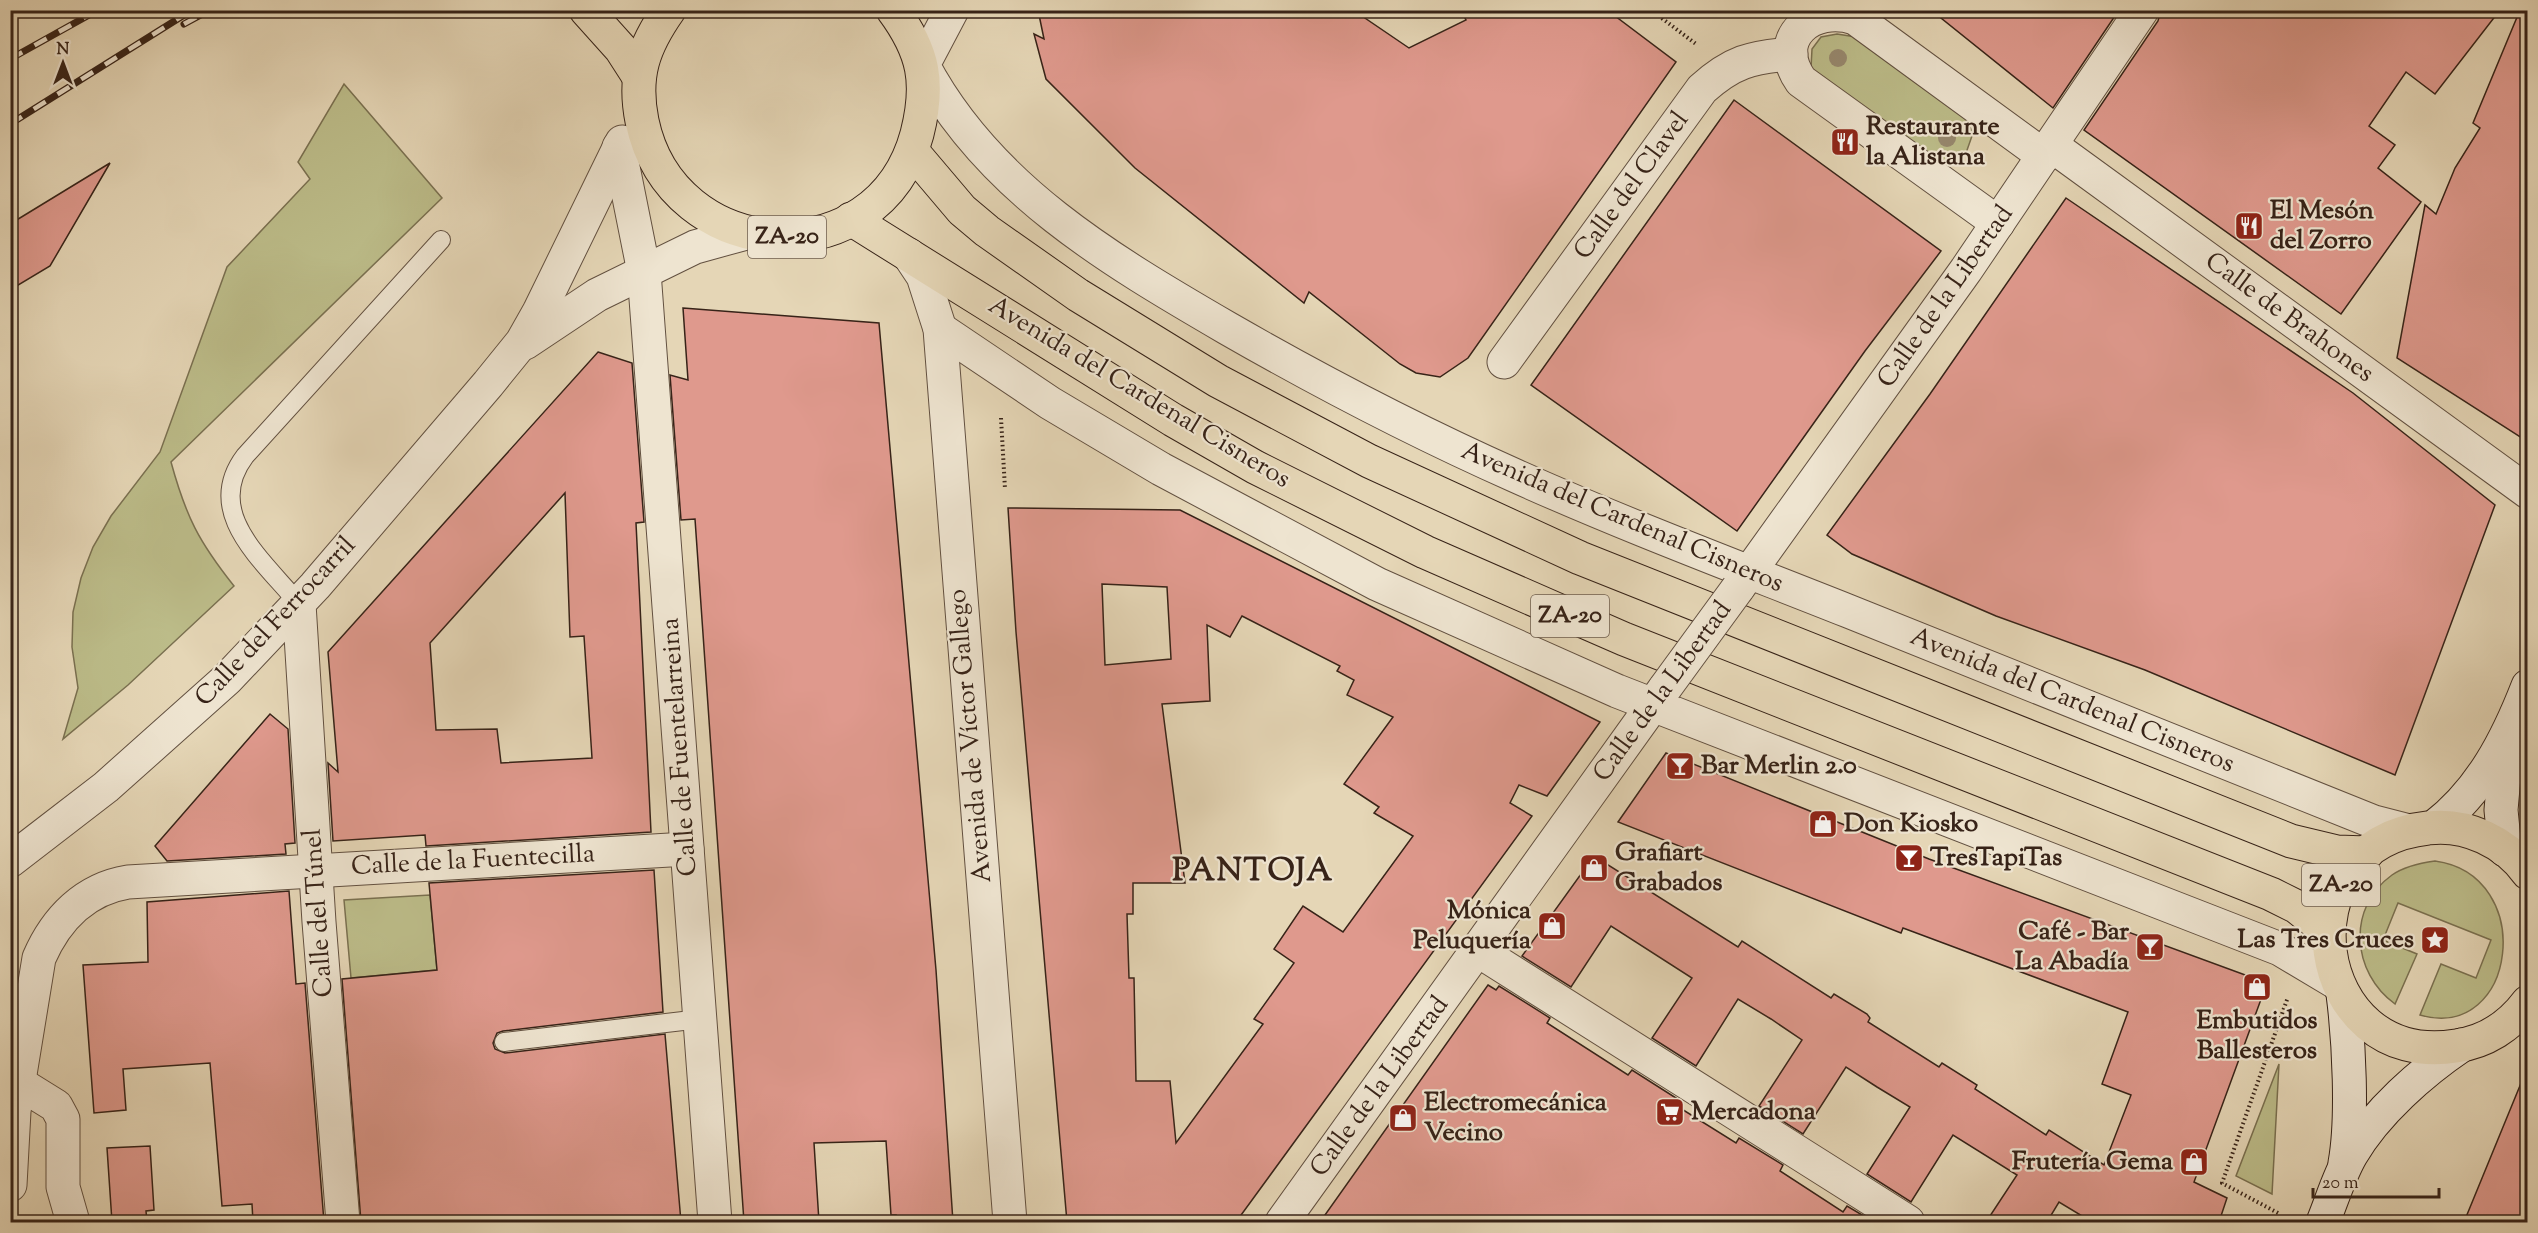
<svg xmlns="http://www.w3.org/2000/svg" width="2538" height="1233" viewBox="0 0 2538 1233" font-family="'Sorts Mill Goudy',serif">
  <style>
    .green { fill: #bcbc89; stroke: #7a7050; stroke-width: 1.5 }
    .building { fill: #df998d; stroke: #372318; stroke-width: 1.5; fill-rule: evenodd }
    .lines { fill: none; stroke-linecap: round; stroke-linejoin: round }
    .lane-casing { stroke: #625040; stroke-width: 20 }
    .street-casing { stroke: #625040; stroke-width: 35 }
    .secondary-casing { stroke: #372318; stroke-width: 35 }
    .highway-casing { stroke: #372318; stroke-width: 35 }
    .path { stroke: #372318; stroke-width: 4; stroke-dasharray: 1.5 3; stroke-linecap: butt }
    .lane { stroke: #eee4d0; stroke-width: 18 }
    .street { stroke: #eee4d0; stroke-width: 33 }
    .secondary { stroke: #eee4d0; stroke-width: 33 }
    .highway { stroke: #e5d6b6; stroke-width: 33 }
    .rail-casing { stroke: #372318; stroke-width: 7 }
    .rail { stroke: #eee4d0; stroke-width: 4.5; stroke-dasharray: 14; stroke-linecap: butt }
    .street-bridge-casing { stroke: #625040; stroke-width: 35; stroke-linecap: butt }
    .street-bridge { stroke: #eee4d0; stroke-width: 33 }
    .tree { fill: #97886e }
    .labels { text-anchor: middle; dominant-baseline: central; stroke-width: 4.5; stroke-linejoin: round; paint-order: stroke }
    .shield { fill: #eee4d0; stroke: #6e5d4f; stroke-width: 1.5 }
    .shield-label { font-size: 24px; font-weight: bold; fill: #372318 }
    .poi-label { font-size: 26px; font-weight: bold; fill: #372318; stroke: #eee4d0; text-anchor: start }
    .street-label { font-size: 26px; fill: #372318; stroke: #eee4d0 }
    .district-label { font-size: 32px; font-weight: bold; letter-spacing: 1.5px; fill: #372318; stroke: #eee4d0 }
  </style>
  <rect width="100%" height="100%" fill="#e5d6b6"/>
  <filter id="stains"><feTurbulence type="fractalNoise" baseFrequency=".00333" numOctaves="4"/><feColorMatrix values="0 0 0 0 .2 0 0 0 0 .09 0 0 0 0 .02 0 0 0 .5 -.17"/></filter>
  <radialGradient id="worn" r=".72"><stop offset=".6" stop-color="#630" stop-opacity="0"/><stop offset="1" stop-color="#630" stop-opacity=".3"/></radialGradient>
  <g class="green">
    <path d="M 1837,34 L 1856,37 L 1964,115 L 1973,133 L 1965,156 L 1950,162 L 1933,163 L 1811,68 L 1812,49 L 1821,37 Z"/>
    <path d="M 344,84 L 442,198 L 171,462 C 186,517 199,542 234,586 L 128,685 L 63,739 L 78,688 L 72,647 L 73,612 L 81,578 L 93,547 L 111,516 L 160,452 L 227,267 L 310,179 L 298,162 Z"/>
    <path d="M 2435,861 C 2538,875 2517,1043 2420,1015 L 2441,964 L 2476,978 L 2491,940 L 2398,903 L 2383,940 L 2417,954 L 2395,1004 C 2352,973 2346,908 2392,875 C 2405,866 2420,863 2435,861 Z"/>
    <path d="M 430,895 L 437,970 L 351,978 L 344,900 Z"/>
    <path d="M 2279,1064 L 2272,1194 L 2236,1176 Z"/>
  </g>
  <g class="building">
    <path d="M 1038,10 L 1353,10 L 1409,48 L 1466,20 L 1461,10 L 1607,10 L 1676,62 L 1468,358 L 1440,377 L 1416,373 L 1400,364 L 1309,292 L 1304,303 L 1135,168 L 1046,79 L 1034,34 L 1044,39 Z"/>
    <path d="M 1931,10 L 2119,10 L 2053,108 Z"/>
    <path d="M 2161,10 L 2500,10 L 2435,94 L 2406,72 L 2369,126 L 2395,145 L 2378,168 L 2421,202 L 2341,314 L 2084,130 L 2158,21 Z"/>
    <path d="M 2520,10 L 2528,10 L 2528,442 L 2397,358 L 2425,205 L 2436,214 L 2455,168 L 2480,128 L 2473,123 Z"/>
    <path d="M 1734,100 L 1941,251 L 1865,351 L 1737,531 L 1531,385 Z"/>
    <path d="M 110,163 L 50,266 L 10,290 L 10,224 Z"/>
    <path d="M 2066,198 L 2353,393 L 2495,505 L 2395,775 L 2145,670 L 1996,616 L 1852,554 L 1827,535 L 1930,394 Z"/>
    <path d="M 683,308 L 879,323 L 936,970 L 953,1222 L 896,1222 L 896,1215 L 891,1215 L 886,1141 L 814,1143 L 819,1222 L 744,1222 L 695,519 L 681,520 L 670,375 L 688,380 Z"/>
    <path d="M 598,352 L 632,363 L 644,522 L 636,523 L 651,832 L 426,846 L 425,835 L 333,841 L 328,763 L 338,772 L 328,652 ZM 565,493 L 570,637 L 584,636 L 592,758 L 501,763 L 497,729 L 436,730 L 430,643 Z"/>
    <path d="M 1008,508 L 1180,510 L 1600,722 L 1547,796 L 1519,785 L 1510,803 L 1532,816 L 1236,1222 L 1067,1222 L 1016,632 ZM 1102,584 L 1167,587 L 1171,659 L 1105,665 ZM 1242,616 L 1340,666 L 1337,671 L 1354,680 L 1347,695 L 1393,717 L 1344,784 L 1379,807 L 1374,813 L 1413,836 L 1343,932 L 1303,906 L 1274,949 L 1294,963 L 1254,1019 L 1263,1024 L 1176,1143 L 1170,1081 L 1136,1081 L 1134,978 L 1129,978 L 1127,914 L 1133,914 L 1133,883 L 1185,883 L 1162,704 L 1210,701 L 1207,625 L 1230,637 Z"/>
    <path d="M 270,714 L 288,729 L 295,843 L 285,844 L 286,854 L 167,861 L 155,846 Z"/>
    <path d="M 1666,753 L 1929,859 L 2267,983 L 2194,1182 L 2227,1198 L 2219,1222 L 2092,1222 L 2059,1202 L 2047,1222 L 1986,1222 L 2017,1175 L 1953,1135 L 1911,1202 L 1867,1174 L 1910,1107 L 1877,1087 L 1846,1067 L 1803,1134 L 1759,1106 L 1802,1040 L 1771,1019 L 1738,999 L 1696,1066 L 1652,1038 L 1692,978 L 1611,926 L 1571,987 L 1522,956 L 1594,856 L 1738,947 L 1742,941 L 1831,998 L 1834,994 L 1867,1014 L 1870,1018 L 1868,1022 L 1939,1067 L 1942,1063 L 1977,1085 L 1975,1089 L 2046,1135 L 2049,1130 L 2104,1165 L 2131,1095 L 2102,1084 L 2128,1012 L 1903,928 L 1901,933 L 1618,822 Z"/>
    <path d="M 654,870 L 663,1012 L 503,1031 L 497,1033 L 493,1043 L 495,1049 L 505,1053 L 665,1034 L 681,1222 L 361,1222 L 342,979 L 437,970 L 429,883 Z"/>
    <path d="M 289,891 L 296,984 L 305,983 L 324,1222 L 253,1222 L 252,1204 L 222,1206 L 210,1063 L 123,1069 L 126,1110 L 94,1113 L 83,965 L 148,962 L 147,902 Z"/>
    <path d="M 1488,985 L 1496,990 L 1499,986 L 1550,1018 L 1547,1023 L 1628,1075 L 1632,1070 L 1676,1098 L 1672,1103 L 1736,1143 L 1739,1138 L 1783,1165 L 1780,1171 L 1843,1212 L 1847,1206 L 1874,1222 L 1320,1222 Z"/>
    <path d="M 2526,1071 L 2528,1222 L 2464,1222 Z"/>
    <path d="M 150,1146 L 154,1210 L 146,1211 L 147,1222 L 112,1222 L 107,1148 Z"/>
  </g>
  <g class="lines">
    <g class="lane-casing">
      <g id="lane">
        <path d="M 299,604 C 264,561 202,513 245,456 L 441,240"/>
        <path d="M 504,1042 L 700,1019"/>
      </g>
    </g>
    <g class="street-casing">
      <g id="street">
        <path d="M 952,10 L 923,65 C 988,188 1110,260 1227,328 C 1321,382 1417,432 1516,476 C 1625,525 1737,567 1848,611 C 2023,682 2198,753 2374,822 L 2409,831"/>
        <path d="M 2051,145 L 2528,492"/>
        <path d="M 619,147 L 644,272 L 715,1222"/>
        <path d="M 1998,223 L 1801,81 C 1771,38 1812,4 1855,18 L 2044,156"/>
        <path d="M 909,255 L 923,276 L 940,329 L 1010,1222"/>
        <path d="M 940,329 L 1050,403 L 1161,469 L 1377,584 L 1617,691 L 2280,949 L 2337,983"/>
        <path d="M 525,343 L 597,295 L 695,247 L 746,233"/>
        <path d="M 1504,362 L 1702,89 C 1732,62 1751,57 1791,54"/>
        <path d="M 1738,588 L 1966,270 L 2142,10"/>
        <path d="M 299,604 L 319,922 L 343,1222"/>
        <path d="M 10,861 L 106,787 L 227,679 L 315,586 L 488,384 L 522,342 L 539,312 L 622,142"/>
        <path d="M 1479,951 L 1908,1222"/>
        <path d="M 19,1083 L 56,1106 L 63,1119 L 63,1187 L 73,1222"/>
        <path d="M 10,1185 L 14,1111 L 39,958 C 56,919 85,889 128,882 L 687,849"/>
        <path d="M 1282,1222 L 1665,688"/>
      </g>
    </g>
    <g class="secondary-casing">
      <g id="secondary">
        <path d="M 2434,827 C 2481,791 2507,740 2528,686"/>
        <path d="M 2505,850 L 2501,810 L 2507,743"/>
        <path d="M 2343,994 C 2349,1041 2353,1118 2345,1163"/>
        <path d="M 2323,1222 C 2332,1200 2339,1176 2351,1155 C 2376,1112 2422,1072 2462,1045"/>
      </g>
    </g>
    <g class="highway-casing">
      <g id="highway">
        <path d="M 586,10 L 621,49 L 639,77"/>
        <path d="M 669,10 C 643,47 633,76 642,121 C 672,266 878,279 917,134 C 930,83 924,52 893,10"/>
        <path d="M 912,151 L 962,210 L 987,231 L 1078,295 L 1218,381 L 1369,461 L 1580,558 L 2291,841 L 2337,852 L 2367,853"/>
        <path d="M 851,219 L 1173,420 L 1255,467 L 1425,552 L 1624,639 L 2271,894 L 2297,907 L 2327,931"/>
        <path d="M 2528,873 C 2506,842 2466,823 2428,828 C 2277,844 2309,1070 2456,1046 C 2485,1042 2510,1026 2528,1002"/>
      </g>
    </g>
    <g class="path">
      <path d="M 1651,10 L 1696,44"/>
      <path d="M 1001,418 L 1005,489"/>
      <path d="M 2278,1213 L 2222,1183 L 2288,997"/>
    </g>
    <use href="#lane" class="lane"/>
    <use href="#street" class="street"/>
    <use href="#secondary" class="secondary"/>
    <use href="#highway" class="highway"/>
    <g class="rail-casing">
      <g id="rail">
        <path d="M 184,24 L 210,10"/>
        <path d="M 10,59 L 98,10"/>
        <path d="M 10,124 L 192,10"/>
      </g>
    </g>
    <use href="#rail" class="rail"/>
    <g class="street-bridge-casing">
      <path id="street-bridge" d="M 1665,688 L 1738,588"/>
    </g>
    <use href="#street-bridge" class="street-bridge"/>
  </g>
  <g class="tree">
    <circle cx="1838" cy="58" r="9"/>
    <circle cx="1947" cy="138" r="9"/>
  </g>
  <defs>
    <g id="restaurant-square" transform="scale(1.5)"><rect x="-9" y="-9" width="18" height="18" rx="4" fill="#8f2418" stroke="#eee4d0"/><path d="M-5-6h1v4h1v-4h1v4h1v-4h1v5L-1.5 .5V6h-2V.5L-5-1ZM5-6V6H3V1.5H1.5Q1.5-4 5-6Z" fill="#fff"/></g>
    <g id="bar-square" transform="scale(1.5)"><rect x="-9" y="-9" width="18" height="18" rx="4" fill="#8f2418" stroke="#eee4d0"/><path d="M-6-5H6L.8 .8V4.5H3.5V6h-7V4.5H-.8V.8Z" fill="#fff"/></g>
    <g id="shop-square" transform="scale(1.5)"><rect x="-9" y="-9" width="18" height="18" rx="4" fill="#8f2418" stroke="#eee4d0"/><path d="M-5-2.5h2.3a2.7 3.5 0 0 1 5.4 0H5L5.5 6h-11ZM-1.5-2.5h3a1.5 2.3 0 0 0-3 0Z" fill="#fff"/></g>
    <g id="sight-square" transform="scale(1.5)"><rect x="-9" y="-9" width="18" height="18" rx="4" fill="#8f2418" stroke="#eee4d0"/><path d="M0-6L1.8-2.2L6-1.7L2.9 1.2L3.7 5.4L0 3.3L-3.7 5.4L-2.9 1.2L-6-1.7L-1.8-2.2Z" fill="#fff"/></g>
    <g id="supermarket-square" transform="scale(1.5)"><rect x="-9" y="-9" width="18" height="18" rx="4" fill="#8f2418" stroke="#eee4d0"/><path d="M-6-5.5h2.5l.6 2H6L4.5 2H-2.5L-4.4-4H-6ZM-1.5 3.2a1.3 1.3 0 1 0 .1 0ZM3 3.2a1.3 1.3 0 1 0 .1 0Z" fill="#fff"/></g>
  </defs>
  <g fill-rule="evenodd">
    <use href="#restaurant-square" x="1845" y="142"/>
    <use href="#restaurant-square" x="2249" y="226"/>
    <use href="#bar-square" x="1680" y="766"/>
    <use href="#shop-square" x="1823" y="824"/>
    <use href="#bar-square" x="1909" y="858"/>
    <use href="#shop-square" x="1594" y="868"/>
    <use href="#shop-square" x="1552" y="926"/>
    <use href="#sight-square" x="2435" y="940"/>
    <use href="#bar-square" x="2150" y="947"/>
    <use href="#shop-square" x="2257" y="987"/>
    <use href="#supermarket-square" x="1670" y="1112"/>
    <use href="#shop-square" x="1403" y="1118"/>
    <use href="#shop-square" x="2194" y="1162"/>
  </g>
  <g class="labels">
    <g class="shield">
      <rect x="748" y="216" width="78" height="42" rx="4.5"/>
      <rect x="1531" y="595" width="78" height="42" rx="4.5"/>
      <rect x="2302" y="864" width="78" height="42" rx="4.5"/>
    </g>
    <g class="shield-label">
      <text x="787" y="237">ZA-20</text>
      <text x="1570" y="616">ZA-20</text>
      <text x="2341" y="885">ZA-20</text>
    </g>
    <g class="poi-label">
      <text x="1866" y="127">Restaurante<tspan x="1866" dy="30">la Alistana</tspan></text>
      <text x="2270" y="211">El Mesón<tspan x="2270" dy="30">del Zorro</tspan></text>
      <text x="1701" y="766">Bar Merlin 2.0</text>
      <text x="1844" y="824">Don Kiosko</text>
      <text x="1615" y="853">Grafiart<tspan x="1615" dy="30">Grabados</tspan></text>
      <text x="1930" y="858">TresTapiTas</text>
      <text x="1531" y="911" text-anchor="end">Mónica<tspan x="1531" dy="30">Peluquería</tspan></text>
      <text x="2129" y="932" text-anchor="end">Café - Bar<tspan x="2129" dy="30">La Abadía</tspan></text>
      <text x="2414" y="940" text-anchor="end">Las Tres Cruces</text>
      <text x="2257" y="1021" text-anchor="middle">Embutidos<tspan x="2257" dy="30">Ballesteros</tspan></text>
      <text x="1424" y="1103">Electromecánica<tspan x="1424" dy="30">Vecino</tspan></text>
      <text x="1691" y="1112">Mercadona</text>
      <text x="2173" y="1162" text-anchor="end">Frutería Gema</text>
    </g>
    <g class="street-label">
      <text transform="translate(1632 186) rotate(-54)">Calle del Clavel</text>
      <text transform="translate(1946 297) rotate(-55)">Calle de la Libertad</text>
      <text transform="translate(2289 318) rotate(36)">Calle de Brahones</text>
      <text transform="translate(1139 393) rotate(31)">Avenida del Cardenal Cisneros</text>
      <text transform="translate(1622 518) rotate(23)">Avenida del Cardenal Cisneros</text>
      <text transform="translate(276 622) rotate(-47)">Calle del Ferrocarril</text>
      <text transform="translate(1663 692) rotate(-54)">Calle de la Libertad</text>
      <text transform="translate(2072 701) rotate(22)">Avenida del Cardenal Cisneros</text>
      <text transform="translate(971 736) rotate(-95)">Avenida de Víctor Gallego</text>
      <text transform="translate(680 747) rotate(-94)">Calle de Fuentelarreina</text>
      <text transform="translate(473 861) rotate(-3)">Calle de la Fuentecilla</text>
      <text transform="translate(319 913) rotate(-94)">Calle del Túnel</text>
      <text transform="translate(1380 1087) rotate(-54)">Calle de la Libertad</text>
    </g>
    <g class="district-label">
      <text x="1253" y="872">PANTOJA</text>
    </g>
  </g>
  <rect width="2538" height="1233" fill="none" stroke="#e5d6b6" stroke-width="36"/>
  <rect x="12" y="12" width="2514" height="1209" fill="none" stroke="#372318" stroke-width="3"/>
  <rect x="18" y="18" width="2502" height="1197" fill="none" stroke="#372318" stroke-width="1.5"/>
  <g transform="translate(63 63)" stroke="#eee4d0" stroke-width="4.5" paint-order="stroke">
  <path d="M0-4.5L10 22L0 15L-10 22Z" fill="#372318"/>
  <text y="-9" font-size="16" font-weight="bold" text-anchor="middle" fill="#372318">N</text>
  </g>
  <path d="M2313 1188v9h126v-9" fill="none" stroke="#372318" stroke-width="3"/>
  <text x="2322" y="1188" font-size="18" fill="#372318" stroke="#eee4d0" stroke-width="4.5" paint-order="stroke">20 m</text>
  <rect width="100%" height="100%" filter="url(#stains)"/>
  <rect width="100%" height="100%" fill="url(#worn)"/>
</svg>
